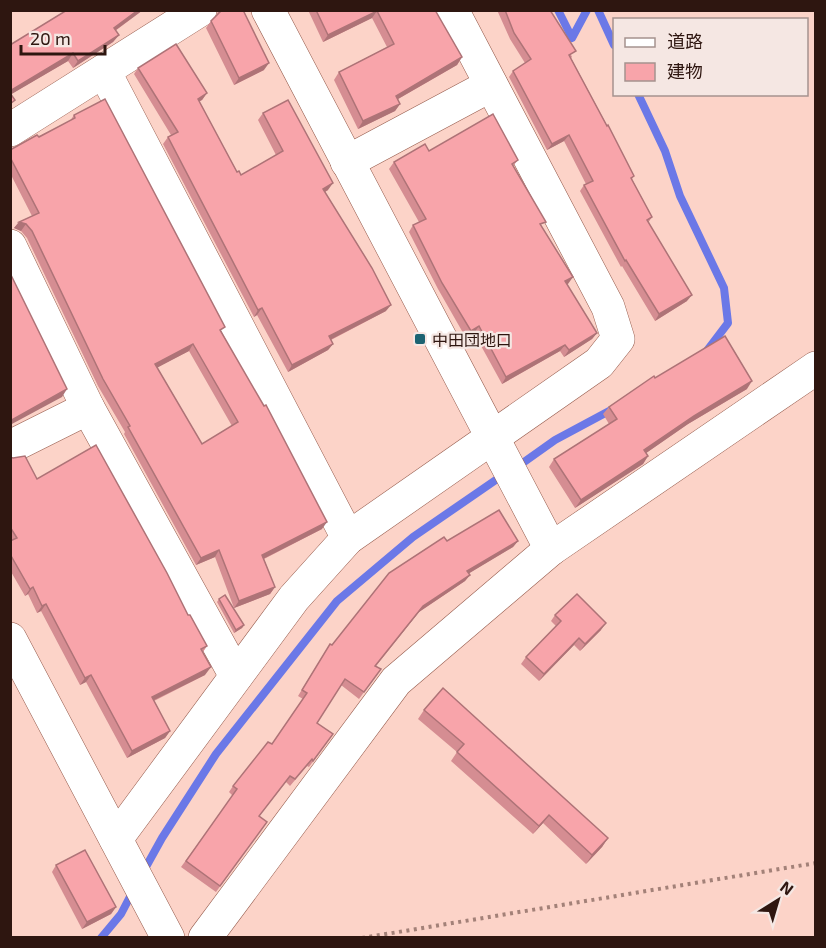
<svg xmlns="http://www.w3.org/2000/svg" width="826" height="948" viewBox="0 0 826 948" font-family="'Exo 2','Noto Sans JP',sans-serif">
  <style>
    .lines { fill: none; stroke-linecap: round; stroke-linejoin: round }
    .stream { stroke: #6b78e7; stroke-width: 8 }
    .minor-casing { stroke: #955b4c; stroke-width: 34 }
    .path { stroke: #a38178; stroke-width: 4; stroke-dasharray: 3 4.5; stroke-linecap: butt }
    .minor { stroke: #fff; stroke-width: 33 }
    .wall { fill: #d58d92; fill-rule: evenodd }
    .shaded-wall { fill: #ae7377 }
    .building { fill: #f8a4aa; stroke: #ae7377; stroke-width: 1.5; fill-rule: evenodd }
    .poi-dot { fill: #1c6372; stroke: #f5e7e3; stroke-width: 2 }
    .labels { text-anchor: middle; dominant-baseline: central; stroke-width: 4.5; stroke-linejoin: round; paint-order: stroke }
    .poi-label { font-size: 16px; fill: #2e1610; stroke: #f5e7e3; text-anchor: start }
  </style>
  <rect width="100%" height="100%" fill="#fcd3c8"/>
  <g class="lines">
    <g class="stream">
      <path d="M 558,10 L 572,38 L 587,10"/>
      <path d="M 598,10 L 614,45"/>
      <path d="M 638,94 L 665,151 L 680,196 L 724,288 L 728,323 L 706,352"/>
      <path d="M 517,467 L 555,440 L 611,410"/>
      <path d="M 142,874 L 162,838 L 216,754 L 337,601 L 413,537 L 503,475"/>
      <path d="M 101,938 L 121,914 L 133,891"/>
    </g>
    <g class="minor-casing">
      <g id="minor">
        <path d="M 268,10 L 551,549"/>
        <path d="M 104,71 L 348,538"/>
        <path d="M 10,130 L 200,10"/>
        <path d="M 347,162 L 491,85"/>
        <path d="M 10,246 L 88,408 L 236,676"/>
        <path d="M 10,447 L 88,408"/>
        <path d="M 10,639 L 168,938"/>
        <path d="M 116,839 L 294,598 L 348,538 L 599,363 L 618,339 L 608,307 L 452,10"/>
        <path d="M 205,938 L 396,681 L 551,549 L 816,368"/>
      </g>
    </g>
    <path class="path" d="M 362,938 L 816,863"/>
    <use href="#minor" class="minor"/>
  </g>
  <g class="wall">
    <path d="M 67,10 L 143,10 L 115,31 L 119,35 L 113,42 L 73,68 L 68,61 L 11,94 L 10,45 Z"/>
    <path d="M 218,10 L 243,10 L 264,70 L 234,85 L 206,28 L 211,21 L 217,15 Z"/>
    <path d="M 308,10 L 437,10 L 436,12 L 462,57 L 457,65 L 398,99 L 400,104 L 395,111 L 358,129 L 334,80 L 339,72 L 387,47 L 372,18 L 323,42 Z"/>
    <path d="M 497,10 L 550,10 L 572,57 L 571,58 L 634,176 L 632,179 L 652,217 L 648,223 L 687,301 L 655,321 L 622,266 L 621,267 L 580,191 L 584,185 L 586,184 L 564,141 L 547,150 L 509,77 L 513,71 L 525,63 L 510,39 Z"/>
    <path d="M 138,68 L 207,93 L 202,100 L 199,101 L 237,172 L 241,175 L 276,155 L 258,120 L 263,113 L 328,190 L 325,192 L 386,311 L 331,340 L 333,344 L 328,350 L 288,372 L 257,315 L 254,317 L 163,144 L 168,137 L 171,135 L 134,74 Z"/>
    <path d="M 74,115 L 221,333 L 322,529 L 264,559 L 275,587 L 270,594 L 234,608 L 215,557 L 196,565 L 124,434 L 125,432 L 98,386 L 27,238 L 21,231 L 14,228 L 19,222 L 32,216 L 10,173 L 10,150 L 70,121 ZM 189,351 L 232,426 L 202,444 L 157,367 Z"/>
    <path d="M 429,151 L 518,160 L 513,166 L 568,284 L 566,284 L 597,333 L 592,339 L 564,357 L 560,351 L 502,384 L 474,333 L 466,338 L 438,289 L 409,232 L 413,225 L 419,222 L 389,169 L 394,162 Z"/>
    <path d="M 655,378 L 747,389 L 688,424 L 646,453 L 648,456 L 643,464 L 575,508 L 549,467 L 554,459 L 609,424 L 603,414 L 609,407 Z"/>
    <path d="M 10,457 L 37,479 L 188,615 L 207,646 L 203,652 L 205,675 L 154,701 L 170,731 L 165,738 L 127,758 L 86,682 L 80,685 L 41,611 L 37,613 L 28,594 L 25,596 L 10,570 Z"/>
    <path d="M 447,541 L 518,541 L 513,547 L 469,573 L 470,575 L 465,581 L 419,612 L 376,666 L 381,669 L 359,699 L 341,685 L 317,723 L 333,734 L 309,767 L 307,766 L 290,786 L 286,782 L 259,816 L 267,822 L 216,892 L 181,867 L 233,796 L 229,792 L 233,786 L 272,744 L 303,699 L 298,696 L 330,644 L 332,645 Z"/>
    <path d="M 219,599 L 244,625 L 242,628 L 234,633 L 217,602 Z"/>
    <path d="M 555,615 L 601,630 L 580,651 L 574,645 L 539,681 L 521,664 L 526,657 L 556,626 L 551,621 Z"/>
    <path d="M 424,710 L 608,838 L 602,847 L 586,864 L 543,823 L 533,834 L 451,761 L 457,752 L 418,719 Z"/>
    <path d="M 56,865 L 116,907 L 111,914 L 82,929 L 52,872 Z"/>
  </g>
  <g class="shaded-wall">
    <path d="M 138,10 L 143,10 L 109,35 L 114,28 Z"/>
    <path d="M 377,11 L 372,18 L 323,42 L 328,35 Z"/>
    <path d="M 119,35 L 113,42 L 73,68 L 78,61 Z"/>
    <path d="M 73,53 L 68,61 L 10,95 L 10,91 Z"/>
    <path d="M 462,57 L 457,65 L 391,103 L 396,96 Z"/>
    <path d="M 269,63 L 264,70 L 234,85 L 239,78 Z"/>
    <path d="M 207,93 L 202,100 L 193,105 L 198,99 Z"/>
    <path d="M 400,104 L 395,111 L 358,129 L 363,121 Z"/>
    <path d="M 569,135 L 564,141 L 547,150 L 552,144 Z"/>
    <path d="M 333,183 L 328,190 L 318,196 L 323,189 Z"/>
    <path d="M 19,222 L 26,224 L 21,231 L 14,228 Z"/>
    <path d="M 573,277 L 568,284 L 560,288 L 565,281 Z"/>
    <path d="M 692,295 L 687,301 L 655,321 L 659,314 Z"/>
    <path d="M 391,305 L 386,311 L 324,343 L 329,336 Z"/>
    <path d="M 262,308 L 257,315 L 254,317 L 258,310 Z"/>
    <path d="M 479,326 L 474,333 L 466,338 L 471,331 Z"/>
    <path d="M 597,333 L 592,339 L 564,357 L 569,350 Z"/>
    <path d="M 193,344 L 189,351 L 151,371 L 155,364 Z"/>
    <path d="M 333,344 L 328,350 L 288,372 L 292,365 Z"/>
    <path d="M 565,345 L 560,351 L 502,384 L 506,377 Z"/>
    <path d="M 752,381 L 747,389 L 688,424 L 639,458 L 644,450 L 694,416 Z"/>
    <path d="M 67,389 L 62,397 L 10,425 L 10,421 Z"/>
    <path d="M 648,456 L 643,464 L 575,508 L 581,500 Z"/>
    <path d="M 327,522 L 322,529 L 257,562 L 262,555 Z"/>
    <path d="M 518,541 L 513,547 L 463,577 L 467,571 Z"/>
    <path d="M 219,550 L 215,557 L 196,565 L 201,558 Z"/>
    <path d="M 470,575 L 465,581 L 419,612 L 371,672 L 423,606 Z"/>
    <path d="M 33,587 L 28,594 L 25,596 L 30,589 Z"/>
    <path d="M 275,587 L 270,594 L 234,608 L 239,601 Z"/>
    <path d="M 46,604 L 41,611 L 37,613 L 42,606 Z"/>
    <path d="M 606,623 L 601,630 L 580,651 L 585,644 Z"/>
    <path d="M 244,625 L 242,628 L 234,633 L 236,630 Z"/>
    <path d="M 579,638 L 574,645 L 539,681 L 544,674 Z"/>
    <path d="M 211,667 L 205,675 L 146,704 L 152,697 Z"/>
    <path d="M 91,675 L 86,682 L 80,685 L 85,678 Z"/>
    <path d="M 170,731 L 165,738 L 127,758 L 132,751 Z"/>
    <path d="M 549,815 L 543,823 L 533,834 L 539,826 Z"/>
    <path d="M 608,838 L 602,847 L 586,864 L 592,855 Z"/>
    <path d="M 116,907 L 111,914 L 82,929 L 87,922 Z"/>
  </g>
  <g class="building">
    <path d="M 67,10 L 138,10 L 114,28 L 119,35 L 78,61 L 73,53 L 10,91 L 10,45 Z"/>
    <path d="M 222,10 L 243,10 L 269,63 L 239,78 L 211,21 Z"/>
    <path d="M 316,10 L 435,10 L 462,57 L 396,96 L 400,104 L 363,121 L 339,72 L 394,44 L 377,11 L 328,35 Z"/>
    <path d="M 505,10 L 550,10 L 576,51 L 569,55 L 607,126 L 608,125 L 634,176 L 631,178 L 652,217 L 647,220 L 692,295 L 659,314 L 626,260 L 625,261 L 584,185 L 593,181 L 569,135 L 552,144 L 513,71 L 531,59 L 514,33 Z"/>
    <path d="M 176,44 L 207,93 L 198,99 L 237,172 L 239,171 L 241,175 L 283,151 L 263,113 L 288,100 L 333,183 L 323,189 L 372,268 L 391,305 L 329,336 L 333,344 L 292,365 L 262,308 L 258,310 L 168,137 L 178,132 L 138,68 Z"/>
    <path d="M 10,93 L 15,100 L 10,104 Z"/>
    <path d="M 105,99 L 225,327 L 220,330 L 264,406 L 266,405 L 327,522 L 262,555 L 275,587 L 239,601 L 219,550 L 201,558 L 128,427 L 130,426 L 103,379 L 32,231 L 26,224 L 19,222 L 39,213 L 10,157 L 10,150 L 37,135 L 39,137 L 75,118 L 74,115 ZM 193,344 L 238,422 L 202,444 L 155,364 Z"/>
    <path d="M 493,114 L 518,160 L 512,164 L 546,222 L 540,224 L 573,277 L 565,281 L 597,333 L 569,350 L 565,345 L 506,377 L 479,326 L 471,331 L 442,283 L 413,225 L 426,219 L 394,162 L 425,144 L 429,151 Z"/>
    <path d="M 10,273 L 67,389 L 10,421 Z"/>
    <path d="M 725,336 L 752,381 L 694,416 L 644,450 L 648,456 L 581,500 L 554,459 L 617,419 L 609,407 L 654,376 L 655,378 Z"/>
    <path d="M 96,445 L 167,573 L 188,615 L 190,615 L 207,646 L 201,649 L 211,667 L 152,697 L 170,731 L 132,751 L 91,675 L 85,678 L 46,604 L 42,606 L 33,587 L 30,589 L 10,554 L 10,541 L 17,538 L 10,527 L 10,457 L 13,458 L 25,456 L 37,479 Z"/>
    <path d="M 499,510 L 518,541 L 467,571 L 470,575 L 423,606 L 375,666 L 381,669 L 364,692 L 345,679 L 317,723 L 333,734 L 313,761 L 312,759 L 295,779 L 290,776 L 259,816 L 267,822 L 220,886 L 186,861 L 237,789 L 233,786 L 268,742 L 272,744 L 307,693 L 302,690 L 330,644 L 332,645 L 389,573 L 444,537 L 447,541 Z"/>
    <path d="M 577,594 L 606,623 L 585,644 L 579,638 L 544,674 L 526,657 L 561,621 L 555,615 Z"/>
    <path d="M 225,595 L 244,625 L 236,630 L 219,599 Z"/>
    <path d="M 443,688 L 608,838 L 592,855 L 549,815 L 539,826 L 457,752 L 464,744 L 424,710 Z"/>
    <path d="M 85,850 L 116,907 L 87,922 L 56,865 Z"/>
  </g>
  <rect class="poi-dot" x="414" y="333" width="12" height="12" rx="3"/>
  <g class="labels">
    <g class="poi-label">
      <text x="432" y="339">中田団地口</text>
    </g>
  </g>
  <rect width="826" height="948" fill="none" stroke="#2e1610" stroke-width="24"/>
  <rect x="613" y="18" width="195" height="78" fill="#f5e7e3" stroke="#a5938f" stroke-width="1.5"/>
  <rect x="625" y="38" width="30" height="9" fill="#ffffff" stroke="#a5938f" stroke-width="1.5"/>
  <text x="667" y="48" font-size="18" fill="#2e1610">道路</text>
  <rect x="625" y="63" width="30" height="18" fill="#f8a4aa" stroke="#a5938f" stroke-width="1.5"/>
  <text x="667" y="78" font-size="18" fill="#2e1610">建物</text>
  <g transform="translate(778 900) rotate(37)" stroke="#f5e7e3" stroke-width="4.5" paint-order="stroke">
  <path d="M0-4.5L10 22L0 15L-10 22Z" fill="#2e1610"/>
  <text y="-9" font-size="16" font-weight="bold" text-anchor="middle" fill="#2e1610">N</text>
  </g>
  <path d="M21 45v9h84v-9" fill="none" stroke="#2e1610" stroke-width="3"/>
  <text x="30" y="45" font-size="18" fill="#2e1610" stroke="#f5e7e3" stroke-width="4.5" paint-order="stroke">20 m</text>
</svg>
